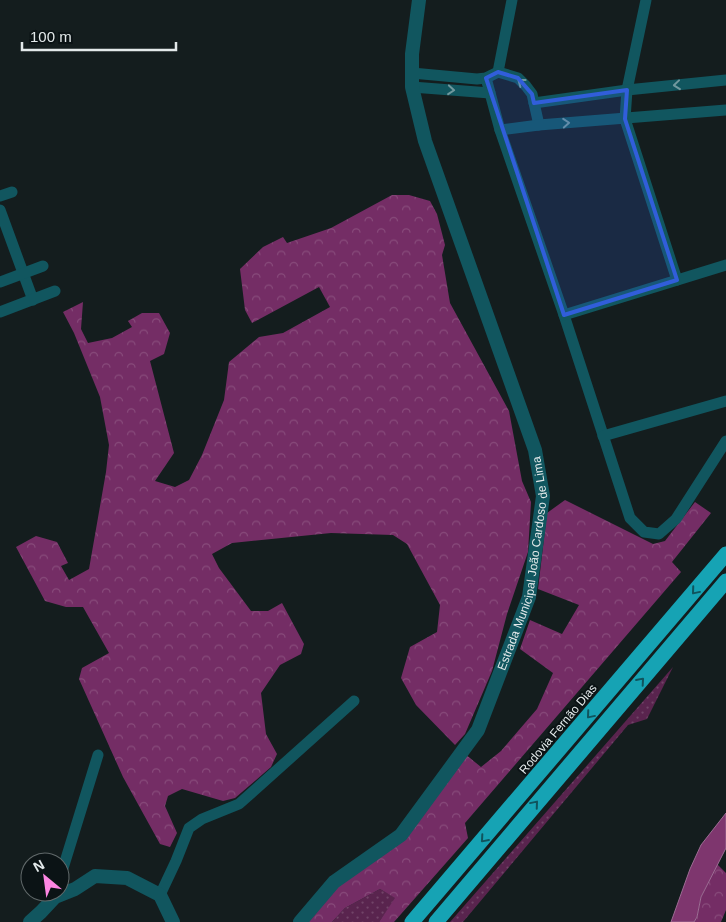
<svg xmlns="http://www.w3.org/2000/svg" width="726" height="922" viewBox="0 0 726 922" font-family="Arial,sans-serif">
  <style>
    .grass { fill: url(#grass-dots) }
    .forest { fill: url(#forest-crowns) }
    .water { fill: #7e366e; stroke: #9c6c93 }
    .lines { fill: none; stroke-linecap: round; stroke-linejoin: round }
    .minor { stroke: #11565f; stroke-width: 11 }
    .tertiary { stroke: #11565f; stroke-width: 14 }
    .motorway { stroke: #16a3b4; stroke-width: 15 }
    .oneway { stroke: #70989e }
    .oneway2 { stroke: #10545d }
    .marked { fill: #315eda; fill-opacity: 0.2; stroke: #315eda; stroke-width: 4; stroke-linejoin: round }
    .labels { text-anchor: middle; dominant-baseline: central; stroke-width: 4; stroke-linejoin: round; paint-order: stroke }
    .street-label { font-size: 12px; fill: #e3e9ea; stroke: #0b1315 }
  </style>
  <defs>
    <pattern id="grass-dots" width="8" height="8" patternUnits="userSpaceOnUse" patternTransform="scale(1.25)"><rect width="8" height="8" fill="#59244e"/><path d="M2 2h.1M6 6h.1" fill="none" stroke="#714468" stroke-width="1.8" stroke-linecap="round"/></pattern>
    <pattern id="forest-crowns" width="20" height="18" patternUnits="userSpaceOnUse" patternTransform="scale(1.25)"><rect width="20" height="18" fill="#742d65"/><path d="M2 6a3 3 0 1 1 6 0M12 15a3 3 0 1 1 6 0" fill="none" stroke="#884b7b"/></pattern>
  </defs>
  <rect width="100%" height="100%" fill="#141d1e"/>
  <g class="grass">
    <path d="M 673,667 L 647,719 L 628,725 L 463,922 L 450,922 Z"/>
    <path d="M 380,889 L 396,898 L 379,922 L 332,922 L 345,908 Z"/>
  </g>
  <g class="forest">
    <path d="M 392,195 L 409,195 L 430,201 L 437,214 L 445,245 L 442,255 L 450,303 L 509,411 L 522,481 L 531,502 L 528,552 L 507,614 L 492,671 L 465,734 L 455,745 L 416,705 L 401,678 L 410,647 L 437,632 L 440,605 L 407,544 L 393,535 L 331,533 L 232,543 L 212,554 L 219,568 L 251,611 L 268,611 L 282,603 L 304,644 L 301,654 L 280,665 L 261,693 L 266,734 L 277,754 L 271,767 L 235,798 L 223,801 L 182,789 L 168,796 L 165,806 L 177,833 L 170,847 L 160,844 L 123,777 L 79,679 L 82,668 L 109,653 L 83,607 L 66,607 L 45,601 L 16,547 L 36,536 L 57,542 L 68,563 L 61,566 L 69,580 L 89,569 L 106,472 L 109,445 L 100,397 L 74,333 L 63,312 L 83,302 L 81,329 L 88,343 L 112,338 L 132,327 L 128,321 L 142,313 L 159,313 L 170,333 L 164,354 L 150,361 L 174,453 L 155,481 L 175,487 L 189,480 L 202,455 L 224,400 L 229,362 L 259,337 L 283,333 L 330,307 L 319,287 L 252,323 L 245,310 L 240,269 L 263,247 L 283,237 L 287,243 L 331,228 Z"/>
    <path d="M 565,500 L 653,544 L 665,541 L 695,502 L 711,513 L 672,562 L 681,572 L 465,823 L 468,838 L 394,922 L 379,922 L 395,898 L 380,889 L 345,908 L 332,922 L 305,922 L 336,888 L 404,837 L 465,754 L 481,767 L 501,751 L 537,709 L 553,673 L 520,649 L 530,620 L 562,634 L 579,605 L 538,589 L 547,513 Z"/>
    <path d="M 717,864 L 726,873 L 726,910 L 721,922 L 694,922 L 697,917 L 701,897 Z"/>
  </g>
  <path class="water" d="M 726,813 L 726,848 L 701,897 L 697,917 L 694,922 L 671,922 L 690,869 L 701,845 Z"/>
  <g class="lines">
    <g class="minor">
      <path d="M 646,0 L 627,90 L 625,119 L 677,280"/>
      <path d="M 498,72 L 512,0"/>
      <path d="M 412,73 L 477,79 L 486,78 L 498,72 L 518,78 L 526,86 L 532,94 L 539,125"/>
      <path d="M 486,78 L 500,130 L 564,315 L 630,518 L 644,532 L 659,534 L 676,519 L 726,441"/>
      <path d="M 412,87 L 490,93"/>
      <path d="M 534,103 L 627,90 L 726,80"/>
      <path d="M 500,130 L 539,125 L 726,110"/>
      <path d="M 0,196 L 12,192"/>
      <path d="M 0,210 L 33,300"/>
      <path d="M 0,282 L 43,266"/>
      <path d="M 0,312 L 55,291"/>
      <path d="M 564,315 L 726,265"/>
      <path d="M 603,436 L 726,401"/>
      <path d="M 60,878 L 98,755"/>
      <path d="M 160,895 L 176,861 L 189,828 L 202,819 L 239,804 L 354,701"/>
    </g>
    <g class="tertiary">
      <path d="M 30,922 L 41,912 L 55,897 L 75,889 L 95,876 L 127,878 L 160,895 L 173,922"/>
      <path id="s1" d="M 300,922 L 334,882 L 401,835 L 478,730 L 529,597 L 543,496 L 535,450 L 425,141 L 412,87 L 412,54 L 419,0"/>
    </g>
    <g class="motorway">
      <path d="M 412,922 L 726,554"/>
      <path d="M 436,922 L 726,581"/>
    </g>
  </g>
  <defs><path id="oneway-chevron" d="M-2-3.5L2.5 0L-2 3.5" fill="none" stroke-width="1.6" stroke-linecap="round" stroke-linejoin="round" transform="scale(1.25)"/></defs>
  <g class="oneway">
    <use href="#oneway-chevron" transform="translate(521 82) rotate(-143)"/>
    <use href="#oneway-chevron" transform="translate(677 85) rotate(174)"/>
    <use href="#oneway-chevron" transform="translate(451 90) rotate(5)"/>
    <use href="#oneway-chevron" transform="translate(566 123) rotate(-4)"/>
  </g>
  <g class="oneway2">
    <use href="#oneway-chevron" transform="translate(695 591) rotate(130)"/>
    <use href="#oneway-chevron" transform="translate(641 681) rotate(-49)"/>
    <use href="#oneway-chevron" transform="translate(590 715) rotate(130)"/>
    <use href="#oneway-chevron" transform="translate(535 804) rotate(-50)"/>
    <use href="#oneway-chevron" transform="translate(484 839) rotate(131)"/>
  </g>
  <path class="marked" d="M 498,72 L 518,78 L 532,94 L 534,103 L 627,90 L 625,119 L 677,280 L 564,315 L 486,78 Z"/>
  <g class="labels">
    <g class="street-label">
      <text stroke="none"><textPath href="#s1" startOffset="439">Estrada Municipal João Cardoso de Lima</textPath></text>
      <text transform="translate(558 729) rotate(-50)">Rodovia Fernão Dias</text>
    </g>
  </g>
  <g transform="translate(45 877) rotate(331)"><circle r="24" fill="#0b1315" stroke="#61696a"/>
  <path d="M0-4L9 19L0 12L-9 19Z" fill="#fd86e2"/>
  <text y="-8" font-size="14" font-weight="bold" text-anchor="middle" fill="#e3e9ea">N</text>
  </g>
  <path d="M22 42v8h154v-8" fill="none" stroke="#e3e9ea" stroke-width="2.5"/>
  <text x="30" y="42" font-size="15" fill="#e3e9ea" stroke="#0b1315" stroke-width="4" paint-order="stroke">100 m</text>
</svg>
